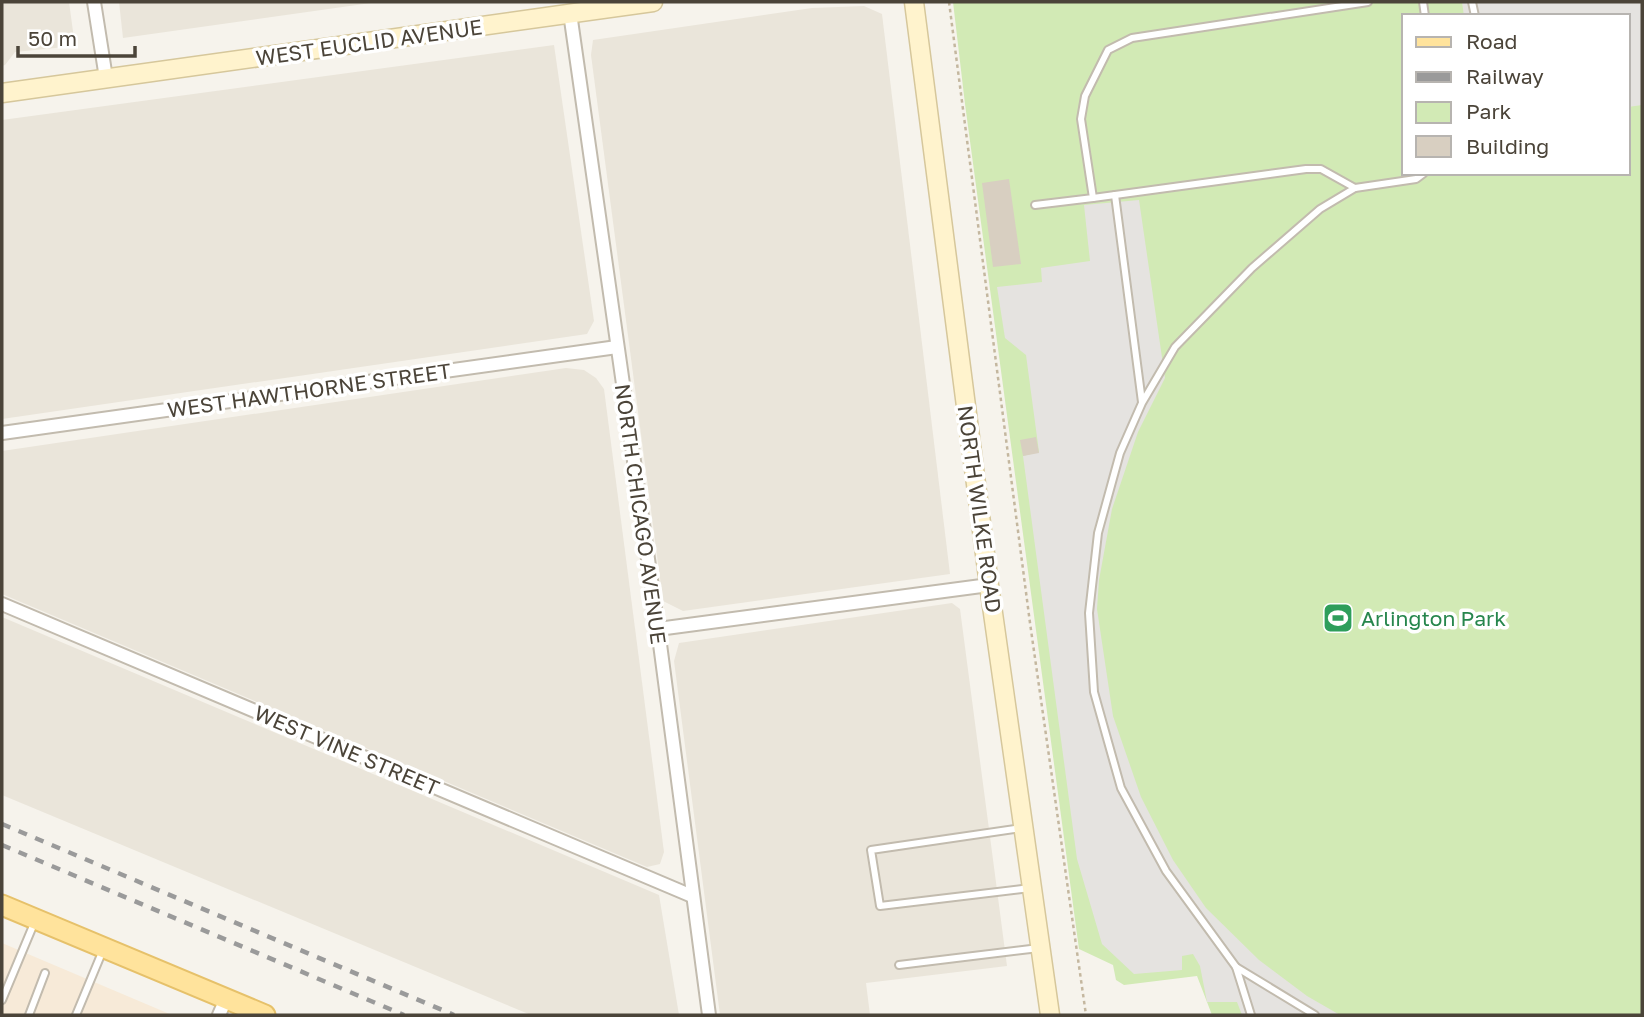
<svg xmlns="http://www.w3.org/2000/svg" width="1644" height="1017" viewBox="0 0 1644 1017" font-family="'Golos Text',sans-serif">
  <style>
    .residential { fill: #eae5da }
    .commercial { fill: #f7ead8 }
    .green { fill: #d2eab5; fill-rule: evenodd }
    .parking { fill: #e5e3e0 }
    .building { fill: #d8cfc1 }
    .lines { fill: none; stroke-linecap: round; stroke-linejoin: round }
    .lane-casing { stroke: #c2bbae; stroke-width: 10 }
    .street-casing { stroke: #c2bbae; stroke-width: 16 }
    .secondary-casing { stroke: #d6c79b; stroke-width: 21 }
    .primary-casing { stroke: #e6c16a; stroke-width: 23 }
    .path { stroke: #c4b79f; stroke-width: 2.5; stroke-dasharray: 3.5 3.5; stroke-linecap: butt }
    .lane { stroke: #fff; stroke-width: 6 }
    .street { stroke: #fff; stroke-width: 12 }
    .secondary { stroke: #fff3cd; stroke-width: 18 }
    .primary { stroke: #ffe39c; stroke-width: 19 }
    .rail { stroke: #9a9a9a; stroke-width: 4.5; stroke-dasharray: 9 9; stroke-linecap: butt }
    .labels { text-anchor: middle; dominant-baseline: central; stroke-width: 7; stroke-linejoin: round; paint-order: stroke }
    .street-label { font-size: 21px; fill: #4b4439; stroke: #fff }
    .leisure-label { font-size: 21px; fill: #27864d; stroke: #fff; text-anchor: start }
  </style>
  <rect width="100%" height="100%" fill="#f6f3ec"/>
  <g class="residential">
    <path d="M 2,2 L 69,2 L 75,46 L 15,52 L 5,65 L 2,66 Z"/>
    <path d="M 119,2 L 378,2 L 123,38 Z"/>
    <path d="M 864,6 L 882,14 L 950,574 L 683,611 L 663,601 L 591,55 L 593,40 L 812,8 Z"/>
    <path d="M 554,45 L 594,321 L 587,334 L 2,419 L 2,120 Z"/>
    <path d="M 566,368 L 584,370 L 596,378 L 604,389 L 664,852 L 660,864 L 647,867 L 2,594 L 2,451 Z"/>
    <path d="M 952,603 L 960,609 L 1007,966 L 866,983 L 870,1015 L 720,1015 L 674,661 L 679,643 Z"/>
    <path d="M 2,617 L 659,895 L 679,1015 L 531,1015 L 2,795 Z"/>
  </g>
  <path class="commercial" d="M 2,943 L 172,1015 L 2,1015 Z"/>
  <path class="green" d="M 953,2 L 1642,2 L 1642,1015 L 1212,1015 L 1197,976 L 1124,985 L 1116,980 L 1113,965 L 1079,949 L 965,104 ZM 1404,16 L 1628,16 L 1628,173 L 1404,173 Z"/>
  <g class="parking">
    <path d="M 1462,2 L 1642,2 L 1642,105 L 1628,107 L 1628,16 L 1464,16 Z"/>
    <path d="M 1139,200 L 1165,378 L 1138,432 L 1112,509 L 1099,580 L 1097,609 L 1113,716 L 1141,797 L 1173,860 L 1206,908 L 1259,960 L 1307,996 L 1340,1015 L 1242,1015 L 1237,1002 L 1207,1002 L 1200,966 L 1193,954 L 1182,956 L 1182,970 L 1134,974 L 1102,944 L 1077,859 L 1023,456 L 1039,452 L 1026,355 L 1005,338 L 997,287 L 1042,282 L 1041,268 L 1090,261 L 1084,205 Z"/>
  </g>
  <g class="building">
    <path d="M 1009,179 L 1021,264 L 993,267 L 982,183 Z"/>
    <path d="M 1036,437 L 1039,453 L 1023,456 L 1020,440 Z"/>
  </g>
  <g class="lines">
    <g class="lane-casing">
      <g id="lane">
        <path d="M 1423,2 L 1425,16"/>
        <path d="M 1472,2 L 1475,16"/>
        <path d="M 1355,188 L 1416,179 L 1424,173"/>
        <path d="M 1115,195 L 1142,402"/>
        <path d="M 1093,198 L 1306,169 L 1321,169 L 1355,188 L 1320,209 L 1252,268 L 1175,347 L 1142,403 L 1120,453 L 1098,533 L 1089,613 L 1094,692 L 1121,788 L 1166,871 L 1236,967 L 1251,1015"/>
        <path d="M 1035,205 L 1093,198 L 1081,119 L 1085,96 L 1108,50 L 1132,38 L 1368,2"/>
        <path d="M 1021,828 L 871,850 L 880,906 L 1030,888"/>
        <path d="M 899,965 L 1039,948"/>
        <path d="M 1236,967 L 1315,1015"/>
        <path d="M 2,1000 L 35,921"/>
        <path d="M 29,1015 L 45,973"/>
        <path d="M 76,1015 L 103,950"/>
      </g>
    </g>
    <g class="street-casing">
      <g id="street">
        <path d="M 94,2 L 106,78"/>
        <path d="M 570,13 L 658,629 L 709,1015"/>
        <path d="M 2,433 L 617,347"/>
        <path d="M 2,604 L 692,896"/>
        <path d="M 658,629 L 989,585"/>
        <path d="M 219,1015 L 226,999"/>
      </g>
    </g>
    <g class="secondary-casing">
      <g id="secondary">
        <path d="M 914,2 L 989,585 L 1050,1015"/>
        <path d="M 2,93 L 653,2"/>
      </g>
    </g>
    <g class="primary-casing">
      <path id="primary" d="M 2,905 L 265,1015"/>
    </g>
    <path class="path" d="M 949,2 L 1030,623 L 1086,1015"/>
    <use href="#lane" class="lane"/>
    <use href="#street" class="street"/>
    <use href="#secondary" class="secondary"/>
    <use href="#primary" class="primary"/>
    <g class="rail">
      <path d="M 2,824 L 454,1015"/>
      <path d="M 2,845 L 404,1015"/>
    </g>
  </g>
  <defs>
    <g id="stadium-square" transform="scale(1.575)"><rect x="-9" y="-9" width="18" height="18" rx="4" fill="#2e9e5b" stroke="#fff"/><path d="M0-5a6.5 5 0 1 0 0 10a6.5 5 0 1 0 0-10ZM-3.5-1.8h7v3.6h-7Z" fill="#fff"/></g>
  </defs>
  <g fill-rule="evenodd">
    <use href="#stadium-square" x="1338" y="618"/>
  </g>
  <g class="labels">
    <g class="street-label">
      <text transform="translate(369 42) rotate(-8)">WEST EUCLID AVENUE</text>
      <text transform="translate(309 390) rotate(-8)">WEST HAWTHORNE STREET</text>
      <text transform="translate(980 509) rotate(82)">NORTH WILKE ROAD</text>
      <text transform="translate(641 514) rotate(82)">NORTH CHICAGO AVENUE</text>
      <text transform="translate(347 750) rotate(23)">WEST VINE STREET</text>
    </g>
    <g class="leisure-label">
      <text x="1361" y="618">Arlington Park</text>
    </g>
  </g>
  <rect width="1644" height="1017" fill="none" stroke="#4b4439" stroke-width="7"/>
  <rect x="1402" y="14" width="228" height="161" fill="#ffffff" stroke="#b7b4b0" stroke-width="2"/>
  <rect x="1416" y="37" width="35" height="10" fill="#ffe39c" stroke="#b7b4b0" stroke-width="2"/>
  <text x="1466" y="49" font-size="21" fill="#4b4439">Road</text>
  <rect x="1416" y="72" width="35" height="10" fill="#9a9a9a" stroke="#b7b4b0" stroke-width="2"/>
  <text x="1466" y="84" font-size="21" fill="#4b4439">Railway</text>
  <rect x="1416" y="102" width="35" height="21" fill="#d2eab5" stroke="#b7b4b0" stroke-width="2"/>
  <text x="1466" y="119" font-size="21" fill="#4b4439">Park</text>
  <rect x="1416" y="136" width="35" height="21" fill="#d8cfc1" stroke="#b7b4b0" stroke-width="2"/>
  <text x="1466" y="154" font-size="21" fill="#4b4439">Building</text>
  <path d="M18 46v10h117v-10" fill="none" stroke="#4b4439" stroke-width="3.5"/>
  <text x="28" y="46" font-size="21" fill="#4b4439" stroke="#ffffff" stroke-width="5" paint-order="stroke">50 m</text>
</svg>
